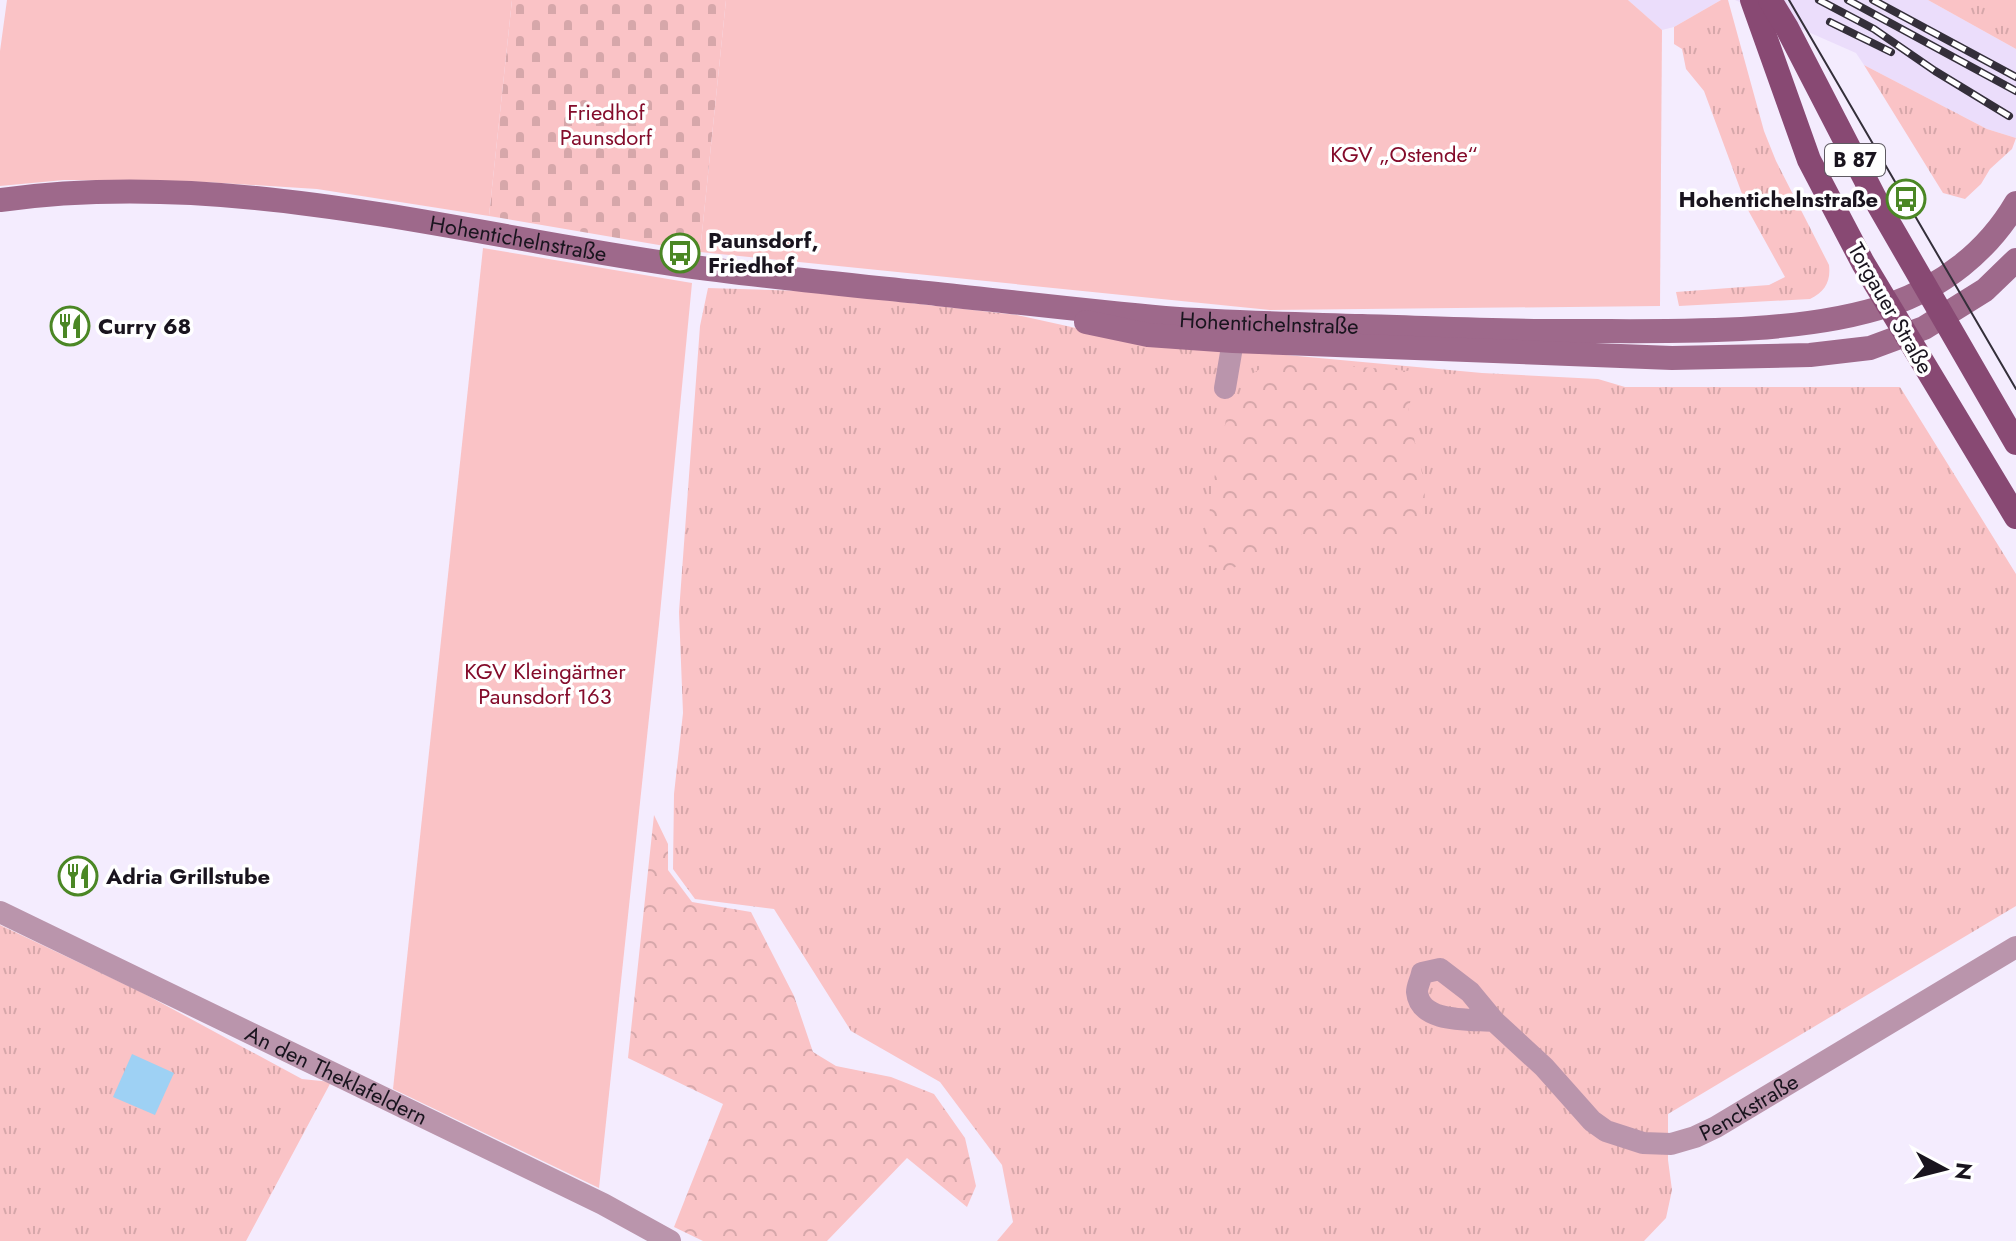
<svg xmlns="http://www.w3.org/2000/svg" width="2016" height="1241" viewBox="0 0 2016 1241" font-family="Jost,sans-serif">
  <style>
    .built { fill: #ebddfb }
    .grass { fill: url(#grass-tufts) }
    .forest { fill: url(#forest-crowns) }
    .cemetery { fill: url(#cemetery-stones) }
    .green { fill: #fac3c6 }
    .water { fill: #9ed1f4 }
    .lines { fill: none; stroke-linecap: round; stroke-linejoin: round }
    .street { stroke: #ba95ac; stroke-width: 22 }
    .secondary { stroke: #9e698b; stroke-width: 24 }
    .primary { stroke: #884973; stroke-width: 24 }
    .tram { stroke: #342f3a; stroke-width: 2 }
    .rail-casing { stroke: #342f3a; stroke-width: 8 }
    .rail { stroke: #fff; stroke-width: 5; stroke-dasharray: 15; stroke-linecap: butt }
    .labels { text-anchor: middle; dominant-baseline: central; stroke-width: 7; stroke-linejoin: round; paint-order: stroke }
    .shield { fill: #fff; stroke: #5e5a62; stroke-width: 2 }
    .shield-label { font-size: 20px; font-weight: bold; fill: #19141e }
    .park-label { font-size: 22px; fill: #840c2b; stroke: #fff }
    .poi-label { font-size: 22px; font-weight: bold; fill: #19141e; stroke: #fff; text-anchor: start }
    .street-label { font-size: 22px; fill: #19141e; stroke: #fff }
  </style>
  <defs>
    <pattern id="grass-tufts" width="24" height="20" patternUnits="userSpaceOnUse" patternTransform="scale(2)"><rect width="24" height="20" fill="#fac3c6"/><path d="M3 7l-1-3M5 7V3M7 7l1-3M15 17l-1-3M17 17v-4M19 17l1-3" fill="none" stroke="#d6a7aa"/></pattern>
    <pattern id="forest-crowns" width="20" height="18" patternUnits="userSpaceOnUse" patternTransform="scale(2)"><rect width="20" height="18" fill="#fac3c6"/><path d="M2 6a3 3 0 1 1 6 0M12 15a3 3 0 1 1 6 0" fill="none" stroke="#d6a7aa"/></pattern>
    <pattern id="cemetery-stones" width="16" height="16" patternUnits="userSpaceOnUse" patternTransform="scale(2)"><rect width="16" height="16" fill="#fac3c6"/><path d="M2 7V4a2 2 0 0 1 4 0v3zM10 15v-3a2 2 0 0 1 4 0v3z" fill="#d6a7aa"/></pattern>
  </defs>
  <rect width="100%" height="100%" fill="#f4ecfe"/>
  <g class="built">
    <path d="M 1628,0 L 1721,0 L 1674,27 L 1662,30 Z"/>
    <path d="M 1735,0 L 1928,0 L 2016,49 L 2016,138 L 1987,129 L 1910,89 L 1864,65 L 1856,53 Z"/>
  </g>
  <g class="grass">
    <path d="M 1721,0 L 1728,0 L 1764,131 L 1776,161 L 1829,265 C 1831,281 1825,292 1810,299 L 1679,306 L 1676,292 L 1769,285 L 1785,277 L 1748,210 L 1704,91 L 1686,69 L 1682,49 L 1674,44 L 1674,27 Z"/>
    <path d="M 1928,0 L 2016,0 L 2016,49 Z"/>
    <path d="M 1864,65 L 1987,129 L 2016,138 L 2012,149 L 1990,169 L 1981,184 L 1965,199 L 1943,193 Z"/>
    <path d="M 708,288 L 805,291 L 1017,315 L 1135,341 L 1482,373 L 1598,379 L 1625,387 L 1900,387 L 2016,574 L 2016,906 L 1668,1114 L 1668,1160 L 1672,1190 L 1666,1218 L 1644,1241 L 997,1241 L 1013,1222 L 1002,1165 L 940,1082 L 851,1031 L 774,909 L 695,899 L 673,869 L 674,794 L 683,713 L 679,612 L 700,326 Z"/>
    <path d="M 0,925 L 141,992 L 302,1079 L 331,1082 L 246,1241 L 0,1241 Z"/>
  </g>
  <g class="forest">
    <path d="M 1275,360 L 1409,371 L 1415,380 L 1408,412 L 1425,486 L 1424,520 L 1416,540 L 1406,542 L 1382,539 L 1320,540 L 1302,534 L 1277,544 L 1226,572 L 1213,566 C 1199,530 1220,454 1227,414 L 1239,409 L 1250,375 Z"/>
    <path d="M 654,815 L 668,844 L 668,870 L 692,902 L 751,912 L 794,996 L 813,1052 L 836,1066 L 891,1077 L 934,1094 L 965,1138 L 976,1186 L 967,1207 L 907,1158 L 827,1241 L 703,1241 L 674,1227 L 723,1104 L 628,1058 Z"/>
  </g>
  <path class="cemetery" d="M 512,0 L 726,0 L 700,252 L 489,216 Z"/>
  <g class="green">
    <path d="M 7,0 L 512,0 L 489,216 L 317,189 L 205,182 L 64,180 L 0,186 L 0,51 Z"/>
    <path d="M 726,0 L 1628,0 L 1662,30 L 1660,306 L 1270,310 L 700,252 Z"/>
    <path d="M 483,248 L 692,283 L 659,624 L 599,1188 L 393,1089 Z"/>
  </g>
  <path class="water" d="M 132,1054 L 174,1073 L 155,1115 L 113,1097 Z"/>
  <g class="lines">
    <g class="street">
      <path d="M 1225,388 L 1233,341"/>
      <path id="s1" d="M 0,912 L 603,1204 L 670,1241"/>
      <path id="s2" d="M 1494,1021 C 1471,1019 1420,1024 1417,992 C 1417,986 1421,979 1422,973 L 1440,969 L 1470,992 L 1494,1021 L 1544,1067 L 1592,1121 L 1606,1131 L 1643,1143 L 1671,1144 L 1695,1137 L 1716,1127 L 2016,947"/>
    </g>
    <g class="secondary">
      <path id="s3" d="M 0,200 C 230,168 454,233 679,265 C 765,277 851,285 937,294 C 1013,302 1089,311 1165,318 C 1230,323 1296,324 1362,326 C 1435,328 1507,332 1580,331 C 1674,331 1800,335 1889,305 C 1942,287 1988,251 2016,203"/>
      <path d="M 1086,322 L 1148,335 L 1233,341 L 1672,358 L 1810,355 L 1870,348 L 1924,328 L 1985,290 L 2016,260"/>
    </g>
    <g class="primary">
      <path d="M 1752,0 L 1809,160 L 1863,263 L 2016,517"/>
      <path d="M 1770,0 L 1787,28 L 1879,206 L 2016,443"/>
    </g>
    <path class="tram" d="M 1789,0 L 2016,389"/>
    <g class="rail-casing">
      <g id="rail">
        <path d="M 1819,0 L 1874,29 L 1935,71 L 2009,116"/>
        <path d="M 1848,0 L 2016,91"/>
        <path d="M 1873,0 L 2016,77"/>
        <path d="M 1830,22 L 1891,52"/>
      </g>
    </g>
    <use href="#rail" class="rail"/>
  </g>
  <defs>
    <g id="bus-ring" transform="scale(2)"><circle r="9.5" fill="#fff" stroke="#4b8725" stroke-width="1.5"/><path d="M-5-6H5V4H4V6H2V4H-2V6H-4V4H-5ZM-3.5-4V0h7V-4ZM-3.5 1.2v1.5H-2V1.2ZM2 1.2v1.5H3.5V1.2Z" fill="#4b8725"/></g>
    <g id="restaurant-ring" transform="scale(2)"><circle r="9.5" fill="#fff" stroke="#4b8725" stroke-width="1.5"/><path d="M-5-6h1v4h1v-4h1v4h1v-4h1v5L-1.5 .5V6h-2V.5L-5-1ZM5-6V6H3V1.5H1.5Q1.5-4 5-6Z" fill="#4b8725"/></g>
  </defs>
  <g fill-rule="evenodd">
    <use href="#bus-ring" x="1906" y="199"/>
    <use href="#bus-ring" x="680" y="253"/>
    <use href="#restaurant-ring" x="70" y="326"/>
    <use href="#restaurant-ring" x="78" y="876"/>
  </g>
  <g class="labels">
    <rect class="shield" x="1825" y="144" width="60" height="32" rx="6"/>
    <g class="shield-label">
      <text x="1855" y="160">B 87</text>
    </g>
    <g class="park-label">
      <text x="606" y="112">Friedhof<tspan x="606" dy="25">Paunsdorf</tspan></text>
      <text x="1404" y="154">KGV „Ostende“</text>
      <text x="545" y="671">KGV Kleingärtner<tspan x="545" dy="25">Paunsdorf 163</tspan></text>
    </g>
    <g class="poi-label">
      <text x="1878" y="199" text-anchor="end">Hohentichelnstraße</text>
      <text x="708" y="240">Paunsdorf,<tspan x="708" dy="25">Friedhof</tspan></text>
      <text x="98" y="326">Curry 68</text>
      <text x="106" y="876">Adria Grillstube</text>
    </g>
    <g class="street-label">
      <text stroke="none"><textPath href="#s3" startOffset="522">Hohentichelnstraße</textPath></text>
      <text transform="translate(1891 308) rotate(60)">Torgauer Straße</text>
      <text stroke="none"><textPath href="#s3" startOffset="1278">Hohentichelnstraße</textPath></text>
      <text stroke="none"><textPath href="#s1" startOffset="374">An den Theklafeldern</textPath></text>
      <text stroke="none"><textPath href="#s2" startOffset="514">Penckstraße</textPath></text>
    </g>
  </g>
  <g transform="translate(1944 1169) rotate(97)" stroke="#ffffff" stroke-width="6" paint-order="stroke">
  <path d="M0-6L14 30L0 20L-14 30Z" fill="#19141e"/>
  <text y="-12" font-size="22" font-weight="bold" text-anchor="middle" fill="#19141e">N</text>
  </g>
</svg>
